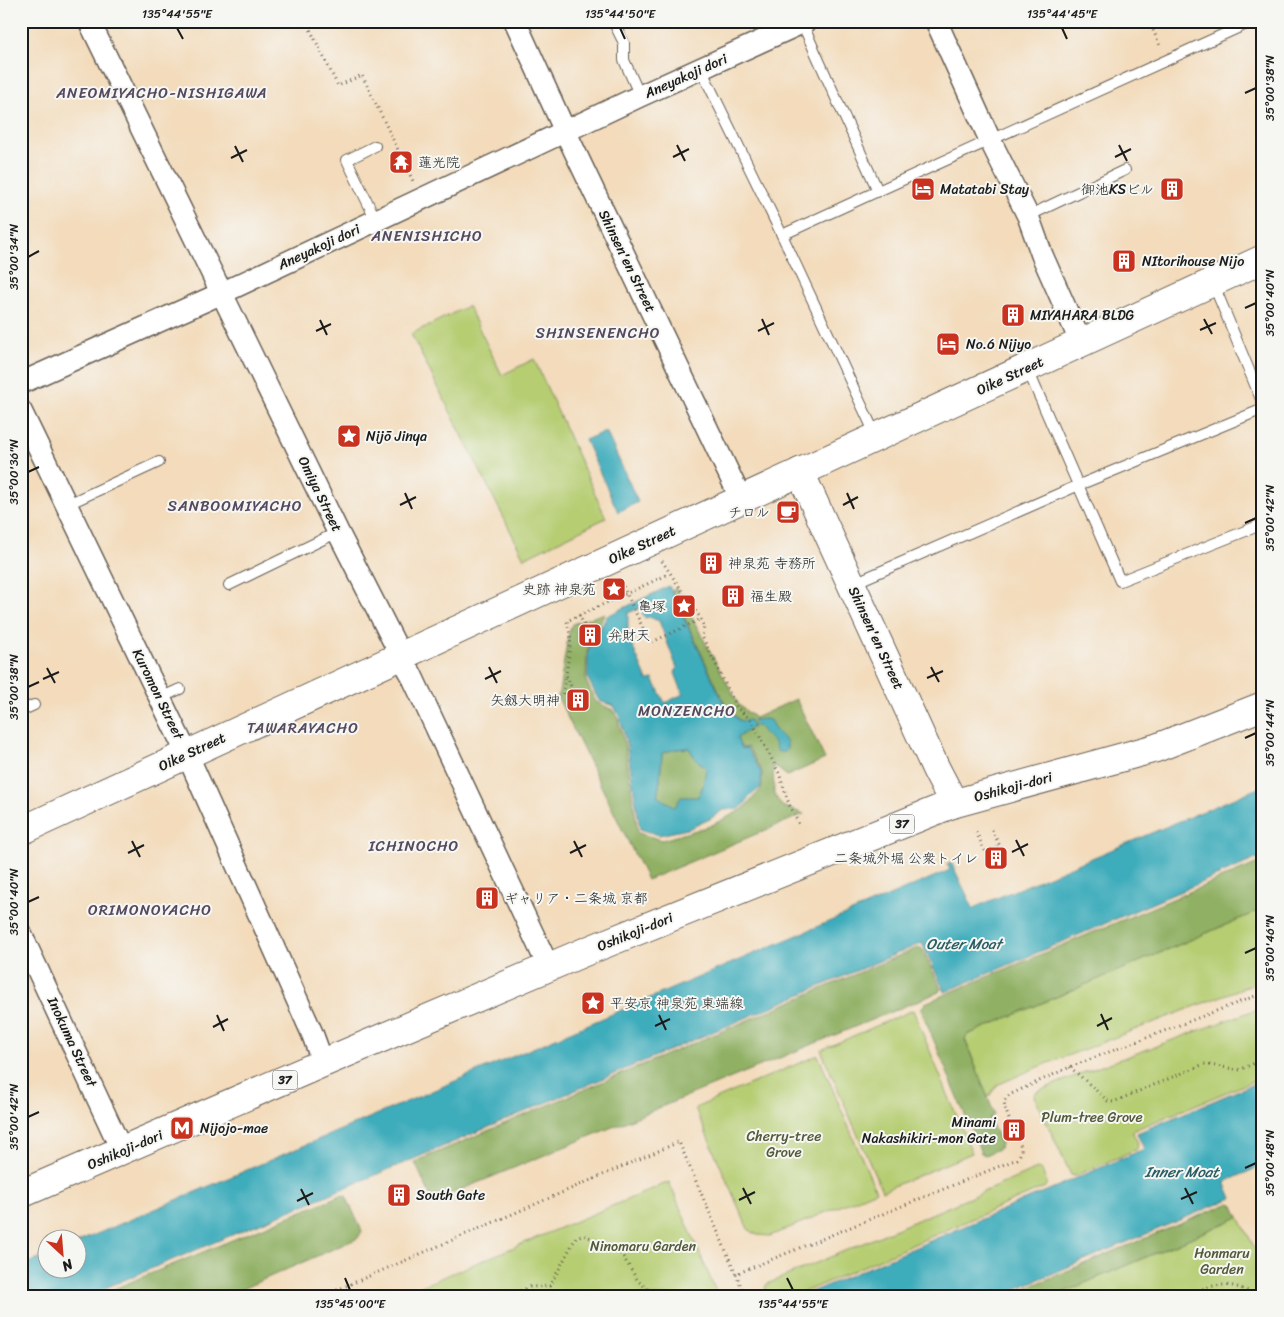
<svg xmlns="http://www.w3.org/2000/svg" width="1284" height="1317" viewBox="0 0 1284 1317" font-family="Sriracha,'Klee One',sans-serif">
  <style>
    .green { fill: #b6cd72; stroke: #697447 }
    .forest { fill: #90b064; stroke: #566640 }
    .water { fill: #3dacbb; stroke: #2c646c; fill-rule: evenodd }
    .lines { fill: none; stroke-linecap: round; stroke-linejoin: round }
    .lane-casing { stroke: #675f54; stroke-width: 12 }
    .street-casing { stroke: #675f54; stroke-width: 24 }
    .secondary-casing { stroke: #675f54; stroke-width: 30 }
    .primary-casing { stroke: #675f54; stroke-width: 30 }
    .path { stroke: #675f54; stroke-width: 3; stroke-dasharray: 1 4; stroke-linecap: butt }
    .lane { stroke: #fff; stroke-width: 10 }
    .street { stroke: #fff; stroke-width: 21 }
    .secondary { stroke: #fff; stroke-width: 28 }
    .primary { stroke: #fff; stroke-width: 28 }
    .ticks { fill: none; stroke: #1c1c1c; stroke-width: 2 }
    .labels { text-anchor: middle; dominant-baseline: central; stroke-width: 4; stroke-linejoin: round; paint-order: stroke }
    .shield { fill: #f6f6f2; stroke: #5d5d5c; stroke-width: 1 }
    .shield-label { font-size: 12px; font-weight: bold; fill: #1c1c1c }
    .street-label { font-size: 14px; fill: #1c1c1c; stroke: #f6f6f2 }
    .poi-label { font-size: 14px; fill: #1c1c1c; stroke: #f6f6f2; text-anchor: start }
    .park-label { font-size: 14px; fill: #525a3a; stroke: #f6f6f2 }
    .neighbourhood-label { font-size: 15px; letter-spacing: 1px; fill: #55495f; stroke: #f6f6f2 }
    .water-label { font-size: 15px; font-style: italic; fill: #2b5d64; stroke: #f6f6f2 }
    .neatline { fill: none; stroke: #1c1c1c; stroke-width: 2 }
    .ticks-label { font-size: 12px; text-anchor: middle; fill: #1c1c1c }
  </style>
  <rect width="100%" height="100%" fill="#f6f6f2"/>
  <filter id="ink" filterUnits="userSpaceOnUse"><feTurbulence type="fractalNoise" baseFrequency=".02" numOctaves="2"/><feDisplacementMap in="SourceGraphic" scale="10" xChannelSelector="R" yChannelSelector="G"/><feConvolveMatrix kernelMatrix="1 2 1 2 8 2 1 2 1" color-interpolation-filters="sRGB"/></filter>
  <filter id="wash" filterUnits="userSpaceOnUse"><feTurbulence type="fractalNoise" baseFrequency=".0096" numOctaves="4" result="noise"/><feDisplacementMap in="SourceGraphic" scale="20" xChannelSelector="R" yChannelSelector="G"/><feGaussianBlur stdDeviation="1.12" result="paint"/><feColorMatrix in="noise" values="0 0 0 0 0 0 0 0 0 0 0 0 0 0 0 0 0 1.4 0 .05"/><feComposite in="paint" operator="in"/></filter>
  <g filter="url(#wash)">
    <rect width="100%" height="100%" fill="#f3dbbb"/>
    <g class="green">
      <path d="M 468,306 L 502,375 L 534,359 L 606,518 L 524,558 L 411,334 Z"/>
      <path d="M 1263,909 L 1263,980 L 1036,1068 L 997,1085 L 988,1098 L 965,1039 L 967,1035 Z"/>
      <path d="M 1263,1007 L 1263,1077 L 1134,1130 L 1133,1133 L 1138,1143 L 1137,1149 L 1075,1176 L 1071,1175 L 1034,1096 L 1036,1092 L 1085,1072 Z"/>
      <path d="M 913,1010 L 972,1153 L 882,1191 L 821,1050 Z"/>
      <path d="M 818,1055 L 876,1191 L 770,1236 L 757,1235 L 748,1229 L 695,1108 Z"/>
      <path d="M 1037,1169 L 1042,1171 L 1047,1183 L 1045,1187 L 795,1296 L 768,1296 L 765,1288 L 767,1284 Z"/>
      <path d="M 669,1182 L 718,1296 L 409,1296 L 419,1291 L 417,1288 Z"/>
      <path d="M 1239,1217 L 1263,1265 L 1263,1296 L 1055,1296 Z"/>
    </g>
    <g class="forest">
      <path d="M 676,588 L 739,705 L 755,718 L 796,699 L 825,759 L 787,776 L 773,765 L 774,794 L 782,806 L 804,814 L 647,880 L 558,698 L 568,636 L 572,624 L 605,613 L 587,651 L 586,681 L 596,702 L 613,710 L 618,719 L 625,746 L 638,833 L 662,840 L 710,826 L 743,809 L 762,788 L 762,772 L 748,747 L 742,748 L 737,739 L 742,734 L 741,721 L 727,708 L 672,591 Z"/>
      <path d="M 689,748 L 695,758 L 707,768 L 703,786 L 698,797 L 675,807 L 657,796 L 660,781 L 662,753 L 676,749 Z"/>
      <path d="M 1263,861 L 1263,909 L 967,1035 L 965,1040 L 994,1113 L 994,1115 L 990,1117 L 990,1120 L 1001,1144 L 1000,1148 L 985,1155 L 981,1153 L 921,1010 L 925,1003 Z"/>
      <path d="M 917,948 L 923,950 L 941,988 L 939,992 L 436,1200 L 432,1199 L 415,1163 L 417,1161 Z"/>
      <path d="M 341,1195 L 346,1196 L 362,1231 L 358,1238 L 226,1296 L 103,1296 L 104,1293 Z"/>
      <path d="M 1230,1203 L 1233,1204 L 1239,1217 L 1055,1296 L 1007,1296 Z"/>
    </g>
    <g class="water">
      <path d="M 606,431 L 638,502 L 618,512 L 585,440 Z"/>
      <path d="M 669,586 L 726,708 L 740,721 L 750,720 L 753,727 L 737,738 L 742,749 L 747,748 L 761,772 L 761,787 L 748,798 L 745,804 L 739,809 L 723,810 L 710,819 L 688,829 L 659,835 L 640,829 L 627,746 L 620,718 L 614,706 L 599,701 L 588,679 L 588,651 L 607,616 ZM 640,608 L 645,618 L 649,617 L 659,621 L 677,668 L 675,673 L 683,694 L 665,703 L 653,679 L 647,680 L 628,636 L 628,613 ZM 689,748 L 695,758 L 706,768 L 703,786 L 698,797 L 681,797 L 675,807 L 657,796 L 660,781 L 662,753 L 676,749 Z"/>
      <path d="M 766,719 L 770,720 L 776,731 L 787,742 L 787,748 L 785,752 L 778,752 L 774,743 L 762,731 L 760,727 L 755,726 L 753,720 Z"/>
      <path d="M 1263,786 L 1263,856 L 945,992 L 922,943 L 416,1158 L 86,1296 L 21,1296 L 21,1266 L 47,1255 L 48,1270 L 78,1270 L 78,1242 L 950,870 L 947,864 L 951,862 L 973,908 Z"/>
      <path d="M 1263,1080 L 1263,1165 L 1225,1182 L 1232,1198 L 999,1296 L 802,1296 L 1144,1149 L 1137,1133 Z"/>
    </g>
  </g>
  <g filter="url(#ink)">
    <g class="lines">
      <g class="lane-casing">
        <g id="lane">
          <path d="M 613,21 L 624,43 L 624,60 L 640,96"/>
          <path d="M 802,23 L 878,191"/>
          <path d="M 701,69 L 782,235 L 876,436"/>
          <path d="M 375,146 L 347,160 L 376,220"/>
          <path d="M 1028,216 L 1125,170"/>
          <path d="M 782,235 L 878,191 L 1253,21"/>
          <path d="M 1213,283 L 1263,404"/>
          <path d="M 1027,368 L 1120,581 L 1263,524"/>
          <path d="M 66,505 L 159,462"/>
          <path d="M 852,584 L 1079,485 L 1263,409"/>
          <path d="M 229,585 L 338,532"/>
          <path d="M 160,698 L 180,689"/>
          <path d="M 21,711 L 34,705"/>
        </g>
      </g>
      <g class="street-casing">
        <g id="street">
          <path d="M 89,21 L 338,532 L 401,656 L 411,674 L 549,968"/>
          <path d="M 515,21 L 565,131 L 741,499"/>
          <path d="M 936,21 L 990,140 L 1028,216 L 1042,255 L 1081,343"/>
          <path d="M 21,383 L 222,293 L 640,96 L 806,21"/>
          <path d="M 21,411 L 187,754 L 312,1033 L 323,1063"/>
          <path d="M 21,934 L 122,1151"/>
        </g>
      </g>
      <g class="secondary-casing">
        <g id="secondary">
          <path d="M 800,472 L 936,769 L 949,794 L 952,804"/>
          <path d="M 21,831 L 1263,259"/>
        </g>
      </g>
      <g class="primary-casing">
        <path id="primary" d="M 21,1194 L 323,1063 L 582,953 L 952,804 L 1156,748 L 1263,706"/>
      </g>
      <g class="path">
        <path d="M 306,21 L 338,86 L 362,75 L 413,181"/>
        <path d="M 1149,21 L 1161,48"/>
        <path d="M 662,561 L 701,619 L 704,627 L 702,636 L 737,708 L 751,720 L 779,773 L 789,804 L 795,817"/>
        <path d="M 621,582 L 650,643 L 701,619"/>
        <path d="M 579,615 L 587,631"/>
        <path d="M 586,628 L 594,630"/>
        <path d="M 563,694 L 566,676"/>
        <path d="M 575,695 L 566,675 L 571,639 L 567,621 L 669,574"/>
        <path d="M 796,818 L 800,827"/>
        <path d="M 992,830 L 1000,846 L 993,850"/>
        <path d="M 976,832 L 986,853 L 993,849"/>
        <path d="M 1070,1067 L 1108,1101 L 1113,1102 L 1204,1064 L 1240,1070 L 1263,1059"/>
        <path d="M 1009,1119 L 1005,1108 L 1004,1101 L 1009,1095 L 1070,1067 L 1263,993"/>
        <path d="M 736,1274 L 745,1296"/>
        <path d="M 323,1296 L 679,1142 L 736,1274 L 1017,1159 C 1022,1153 1022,1149 1019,1141"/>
        <path d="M 506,1296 L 530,1287 L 550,1286"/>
        <path d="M 546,1296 L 550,1286 L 574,1241 L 576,1237 L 582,1235 L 604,1242 L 622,1255 L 638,1281 L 656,1296"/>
        <path d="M 1184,1296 C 1212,1284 1229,1279 1257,1296"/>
      </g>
      <use href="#lane" class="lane"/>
      <use href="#street" class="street"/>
      <use href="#secondary" class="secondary"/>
      <use href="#primary" class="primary"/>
    </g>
  </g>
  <path class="ticks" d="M 177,28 L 183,39M 620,28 L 625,39M 1062,28 L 1067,39M 1245,93 L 1256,88M 677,145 L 685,161M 1119,145 L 1127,161M 235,146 L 243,162M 673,157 L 689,149M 1115,157 L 1131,149M 231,158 L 247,150M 28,257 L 39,251M 1245,308 L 1256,303M 762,319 L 769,335M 1204,319 L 1212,334M 320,320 L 327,335M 1200,330 L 1216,323M 316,331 L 331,324M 758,331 L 774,323M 28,472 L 39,467M 405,493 L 412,509M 847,493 L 854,509M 400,505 L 416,497M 843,505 L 858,497M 1245,523 L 1256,518M 489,667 L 497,683M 931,667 L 939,682M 47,668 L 55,683M 927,678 L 943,671M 43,679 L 59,672M 485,679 L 501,671M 28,687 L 39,682M 1245,738 L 1256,733M 1016,840 L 1024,856M 132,841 L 140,857M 574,841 L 582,857M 1012,852 L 1028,844M 128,853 L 144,845M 570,853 L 586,845M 28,902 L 39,897M 1245,953 L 1256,948M 1101,1014 L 1108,1030M 217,1015 L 224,1031M 659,1015 L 666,1030M 655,1026 L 670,1019M 1097,1026 L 1112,1018M 213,1027 L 228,1019M 28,1117 L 39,1112M 1245,1168 L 1256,1163M 743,1188 L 751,1204M 1185,1188 L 1193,1204M 301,1189 L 309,1205M 1181,1199 L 1197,1192M 739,1200 L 755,1192M 297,1201 L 313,1193M 345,1278 L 350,1290M 787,1278 L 793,1290"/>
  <defs>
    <g id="temple-square" transform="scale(1.25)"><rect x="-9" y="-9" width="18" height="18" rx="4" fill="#c8321e" stroke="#f6f6f2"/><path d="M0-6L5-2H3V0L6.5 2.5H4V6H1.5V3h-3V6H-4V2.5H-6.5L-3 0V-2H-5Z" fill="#fff"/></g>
    <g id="hotel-square" transform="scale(1.25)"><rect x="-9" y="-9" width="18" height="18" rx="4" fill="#c8321e" stroke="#f6f6f2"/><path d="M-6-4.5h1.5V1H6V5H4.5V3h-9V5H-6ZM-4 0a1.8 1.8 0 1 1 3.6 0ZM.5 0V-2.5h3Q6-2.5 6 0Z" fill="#fff"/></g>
    <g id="building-square" transform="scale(1.25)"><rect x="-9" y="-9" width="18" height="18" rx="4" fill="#c8321e" stroke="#f6f6f2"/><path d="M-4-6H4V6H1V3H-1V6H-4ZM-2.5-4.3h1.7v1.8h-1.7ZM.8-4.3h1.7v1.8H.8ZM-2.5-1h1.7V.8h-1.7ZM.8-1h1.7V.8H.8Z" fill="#fff"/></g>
    <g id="sight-square" transform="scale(1.25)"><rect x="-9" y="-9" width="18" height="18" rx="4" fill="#c8321e" stroke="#f6f6f2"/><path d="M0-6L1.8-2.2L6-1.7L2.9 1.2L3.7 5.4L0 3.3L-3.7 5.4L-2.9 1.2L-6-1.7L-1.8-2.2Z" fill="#fff"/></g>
    <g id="cafe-square" transform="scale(1.25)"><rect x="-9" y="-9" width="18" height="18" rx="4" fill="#c8321e" stroke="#f6f6f2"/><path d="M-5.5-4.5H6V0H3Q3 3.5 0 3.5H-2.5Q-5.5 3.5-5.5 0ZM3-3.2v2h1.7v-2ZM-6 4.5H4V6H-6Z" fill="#fff"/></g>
    <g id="metro-square" transform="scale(1.25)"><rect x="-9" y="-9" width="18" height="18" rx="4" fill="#c8321e" stroke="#f6f6f2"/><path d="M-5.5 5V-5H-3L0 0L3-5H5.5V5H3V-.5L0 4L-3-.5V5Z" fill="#fff"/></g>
  </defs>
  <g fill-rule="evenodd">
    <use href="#temple-square" x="401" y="162"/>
    <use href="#hotel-square" x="923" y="189"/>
    <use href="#building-square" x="1172" y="189"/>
    <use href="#building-square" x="1124" y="261"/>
    <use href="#building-square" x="1013" y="315"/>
    <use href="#hotel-square" x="948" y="344"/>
    <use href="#sight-square" x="349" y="436"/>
    <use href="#cafe-square" x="788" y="512"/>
    <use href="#building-square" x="711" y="563"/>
    <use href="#sight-square" x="614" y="589"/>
    <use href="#building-square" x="733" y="596"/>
    <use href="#sight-square" x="684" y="606"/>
    <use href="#building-square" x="590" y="635"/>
    <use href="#building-square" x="578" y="700"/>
    <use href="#building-square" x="996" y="858"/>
    <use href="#building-square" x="487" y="898"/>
    <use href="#sight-square" x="593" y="1003"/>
    <use href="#metro-square" x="182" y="1128"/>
    <use href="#building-square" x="1014" y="1130"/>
    <use href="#building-square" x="399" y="1195"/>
  </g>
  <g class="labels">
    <g class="shield">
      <rect x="889.5" y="814.5" width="25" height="19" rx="4"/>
      <rect x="272.5" y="1070.5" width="25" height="19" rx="4"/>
    </g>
    <g class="shield-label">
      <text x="902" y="824">37</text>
      <text x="285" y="1080">37</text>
    </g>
    <g class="street-label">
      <text transform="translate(686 76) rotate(-24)">Aneyakoji dori</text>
      <text transform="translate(319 247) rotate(-25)">Aneyakoji dori</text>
      <text transform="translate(627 261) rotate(64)">Shinsen'en Street</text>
      <text transform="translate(1010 376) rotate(-25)">Oike Street</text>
      <text transform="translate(320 494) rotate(64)">Omiya Street</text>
      <text transform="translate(642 545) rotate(-25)">Oike Street</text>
      <text transform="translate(876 638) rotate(65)">Shinsen'en Street</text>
      <text transform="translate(158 694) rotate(64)">Kuromon Street</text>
      <text transform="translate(192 752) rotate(-25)">Oike Street</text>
      <text transform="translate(1013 787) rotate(-15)">Oshikoji-dori</text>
      <text transform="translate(635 932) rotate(-22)">Oshikoji-dori</text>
      <text transform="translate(72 1042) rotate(65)">Inokuma Street</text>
      <text transform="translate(125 1150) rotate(-23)">Oshikoji-dori</text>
    </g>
    <g class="poi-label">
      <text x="418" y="162">蓮光院</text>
      <text x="940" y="189">Matatabi Stay</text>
      <text x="1154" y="189" text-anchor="end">御池KSビル</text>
      <text x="1142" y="261">NItorihouse Nijo</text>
      <text x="1030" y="315">MIYAHARA BLDG</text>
      <text x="966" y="344">No.6 Nijyo</text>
      <text x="366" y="436">Nijō Jinya</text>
      <text x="770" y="512" text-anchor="end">チロル</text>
      <text x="728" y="563">神泉苑 寺務所</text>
      <text x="596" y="589" text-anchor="end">史跡 神泉苑</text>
      <text x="750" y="596">福生殿</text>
      <text x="666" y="606" text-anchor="end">亀塚</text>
      <text x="608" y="635">弁財天</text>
      <text x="560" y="700" text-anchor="end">矢劔大明神</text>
      <text x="978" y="858" text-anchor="end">二条城外堀 公衆トイレ</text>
      <text x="504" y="898">ギャリア・二条城 京都</text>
      <text x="610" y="1003">平安京 神泉苑 東端線</text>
      <text x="996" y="1122" text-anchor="end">Minami<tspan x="996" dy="16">Nakashikiri-mon Gate</tspan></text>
      <text x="200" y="1128">Nijojo-mae</text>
      <text x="416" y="1195">South Gate</text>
    </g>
    <g class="park-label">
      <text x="1092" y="1117">Plum-tree Grove</text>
      <text x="784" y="1136">Cherry-tree<tspan x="784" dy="16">Grove</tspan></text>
      <text x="643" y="1246">Ninomaru Garden</text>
      <text x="1222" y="1253">Honmaru<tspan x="1222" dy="16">Garden</tspan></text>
    </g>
    <g class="neighbourhood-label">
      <text x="162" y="93">ANEOMIYACHO-NISHIGAWA</text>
      <text x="427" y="236">ANENISHICHO</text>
      <text x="598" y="333">SHINSENENCHO</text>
      <text x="235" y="506">SANBOOMIYACHO</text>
      <text x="687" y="711">MONZENCHO</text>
      <text x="303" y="728">TAWARAYACHO</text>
      <text x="414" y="846">ICHINOCHO</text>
      <text x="150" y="910">ORIMONOYACHO</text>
    </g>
    <g class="water-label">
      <text x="964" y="944">Outer Moat</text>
      <text x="1182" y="1172">Inner Moat</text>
    </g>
  </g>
  <rect width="1284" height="1317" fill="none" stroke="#f6f6f2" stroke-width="55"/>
  <g transform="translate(62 1254) rotate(154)"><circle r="24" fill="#f6f6f2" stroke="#9f9f9c"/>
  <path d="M0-4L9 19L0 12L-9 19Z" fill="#c8321e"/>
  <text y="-8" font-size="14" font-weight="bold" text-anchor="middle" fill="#1c1c1c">N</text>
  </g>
  <rect x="28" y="28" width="1228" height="1262" class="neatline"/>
  <g class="ticks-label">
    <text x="177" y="18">135°44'55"E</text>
    <text x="620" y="18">135°44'50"E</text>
    <text x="1062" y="18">135°44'45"E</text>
    <text transform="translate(1270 88) rotate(-90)" y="4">35°00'38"N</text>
    <text transform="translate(14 257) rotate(-90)" y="4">35°00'34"N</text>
    <text transform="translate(1270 303) rotate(-90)" y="4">35°00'40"N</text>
    <text transform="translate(14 472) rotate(-90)" y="4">35°00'36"N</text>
    <text transform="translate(1270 518) rotate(-90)" y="4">35°00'42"N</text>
    <text transform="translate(14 687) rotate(-90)" y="4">35°00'38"N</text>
    <text transform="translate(1270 733) rotate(-90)" y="4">35°00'44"N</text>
    <text transform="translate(14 902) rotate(-90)" y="4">35°00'40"N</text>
    <text transform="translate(1270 948) rotate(-90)" y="4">35°00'46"N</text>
    <text transform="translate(14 1117) rotate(-90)" y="4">35°00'42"N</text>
    <text transform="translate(1270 1163) rotate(-90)" y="4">35°00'48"N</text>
    <text x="350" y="1308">135°45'00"E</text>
    <text x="793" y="1308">135°44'55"E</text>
  </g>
</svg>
